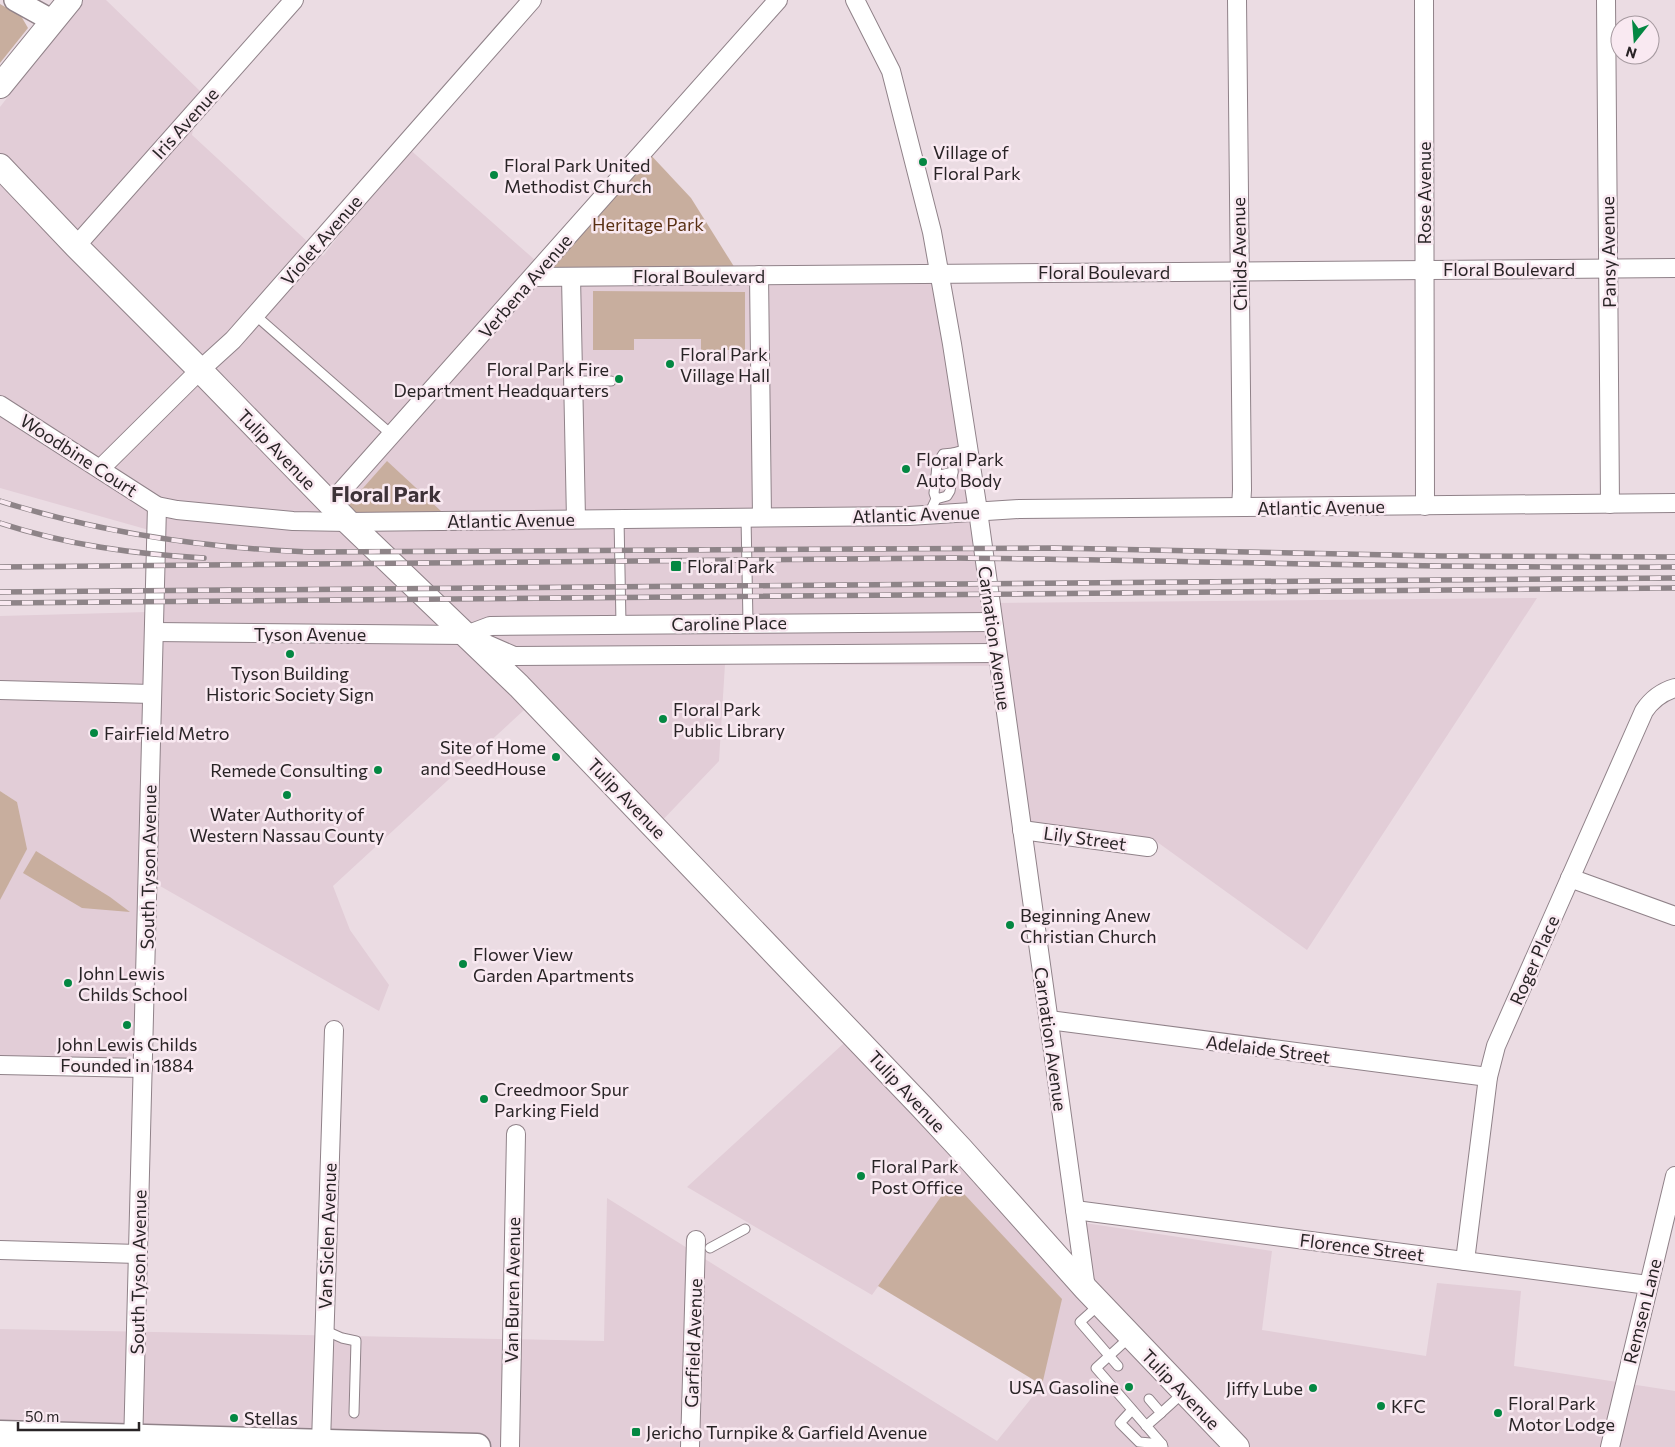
<svg xmlns="http://www.w3.org/2000/svg" width="1675" height="1447" viewBox="0 0 1675 1447" font-family="Commissioner,sans-serif">
  <style>
    .built { fill: #e2cdd7 }
    .green { fill: #c8ae9e }
    .lines { fill: none; stroke-linecap: round; stroke-linejoin: round }
    .service-casing { stroke: #908289; stroke-width: 11 }
    .minor-casing { stroke: #908289; stroke-width: 20 }
    .tertiary-casing { stroke: #908289; stroke-width: 24 }
    .secondary-casing { stroke: #908289; stroke-width: 26 }
    .primary-casing { stroke: #908289; stroke-width: 29 }
    .service { stroke: #fff; stroke-width: 9 }
    .minor { stroke: #fff; stroke-width: 18 }
    .tertiary { stroke: #fff; stroke-width: 21 }
    .secondary { stroke: #fff; stroke-width: 24 }
    .primary { stroke: #fff; stroke-width: 26 }
    .rail-casing { stroke: #8e8488; stroke-width: 5.5 }
    .rail { stroke: #f9e9f1; stroke-width: 4; stroke-dasharray: 11; stroke-linecap: butt }
    .poi-dot { fill: #048742; stroke: #f9e9f1; stroke-width: 2 }
    .labels { text-anchor: middle; dominant-baseline: central; stroke-width: 5; stroke-linejoin: round; paint-order: stroke }
    .street-label { font-size: 18px; fill: #292426; stroke: #f9e9f1 }
    .poi-label { font-size: 18px; fill: #292426; stroke: #f9e9f1; text-anchor: start }
    .park-label { font-size: 18px; fill: #593013; stroke: #f9e9f1 }
    .district-label { font-size: 22px; font-weight: bold; fill: #3e3238; stroke: #f9e9f1 }
  </style>
  <rect width="100%" height="100%" fill="#ebdce3"/>
  <g class="built">
    <path d="M 83,0 L 106,0 L 200,91 L 192,135 L 323,256 L 407,147 L 544,268 L 937,272 L 994,603 L 1537,598 L 1307,950 L 1153,839 L 1023,821 L 1003,666 L 725,664 L 719,761 L 657,826 L 535,700 L 333,886 L 350,930 L 389,985 L 379,1011 L 153,882 L 138,907 L 134,1062 L 0,1058 L 0,807 L 17,802 L 0,791 L 0,616 L 148,612 L 149,530 L 0,488 L 0,107 Z"/>
    <path d="M 855,1033 L 1075,1268 L 1085,1223 L 1272,1251 L 1262,1330 L 1426,1356 L 1437,1283 L 1521,1291 L 1514,1366 L 1675,1391 L 1675,1447 L 0,1447 L 0,1329 L 604,1341 L 607,1198 L 997,1441 L 1042,1385 L 952,1182 L 872,1295 L 687,1187 Z"/>
  </g>
  <g class="green">
    <path d="M 0,4 L 21,16 L 28,28 L 0,63 Z"/>
    <path d="M 647,151 L 691,198 L 738,273 L 539,274 Z"/>
    <path d="M 593,291 L 745,292 L 745,350 L 701,350 L 701,339 L 634,339 L 634,350 L 593,350 Z"/>
    <path d="M 387,461 L 442,512 L 363,518 L 348,505 Z"/>
    <path d="M 0,791 L 17,802 L 27,849 L 0,900 Z"/>
    <path d="M 36,851 L 110,897 L 130,912 L 82,908 L 23,873 Z"/>
    <path d="M 952,1181 L 1062,1299 L 1042,1385 L 878,1286 Z"/>
  </g>
  <g class="lines">
    <g class="service-casing">
      <g id="service">
        <path d="M 255,315 L 392,435"/>
        <path d="M 573,381 L 611,381"/>
        <path d="M 936,476 L 937,464 L 943,454 L 953,453"/>
        <path d="M 936,499 L 947,496 L 950,491 L 953,472"/>
        <path d="M 929,514 L 936,499 L 934,493 L 936,476 L 953,472 L 953,453 L 967,449"/>
        <path d="M 746,517 L 748,623"/>
        <path d="M 619,519 L 621,624"/>
        <path d="M 710,1248 L 745,1229"/>
        <path d="M 1100,1304 L 1080,1322 L 1118,1366"/>
        <path d="M 324,1330 L 342,1338 L 356,1341 L 354,1413"/>
        <path d="M 1131,1336 L 1096,1368 L 1162,1444 L 1163,1447"/>
        <path d="M 1132,1410 L 1120,1423 L 1139,1442 L 1162,1444"/>
        <path d="M 1161,1413 L 1183,1393"/>
        <path d="M 1146,1426 L 1161,1413 L 1149,1399"/>
      </g>
    </g>
    <g class="minor-casing">
      <g id="minor">
        <path d="M 855,0 L 891,71 L 932,232 L 952,344 L 978,511 L 1086,1289"/>
        <path d="M 1237,0 L 1242,490 L 1241,507"/>
        <path d="M 1424,0 L 1425,506"/>
        <path d="M 1606,0 L 1610,504"/>
        <path d="M 76,246 L 294,0"/>
        <path d="M 759,275 L 762,517"/>
        <path d="M 533,277 L 1675,268"/>
        <path d="M 571,277 L 576,519"/>
        <path d="M 0,405 L 157,506 L 177,510 L 293,521 L 348,522 L 909,516 L 1019,509 L 1675,503"/>
        <path d="M 100,469 L 200,370 L 233,340 L 532,0"/>
        <path d="M 330,504 L 778,0"/>
        <path d="M 154,632 L 466,635 L 514,656 L 997,653"/>
        <path d="M 466,635 L 490,626 L 993,622"/>
        <path d="M 0,690 L 152,694"/>
        <path d="M 1022,830 L 1148,847"/>
        <path d="M 1570,878 L 1675,916"/>
        <path d="M 1049,1020 L 1488,1077"/>
        <path d="M 0,1065 L 143,1068"/>
        <path d="M 1075,1210 L 1648,1285"/>
        <path d="M 0,1250 L 138,1254"/>
        <path d="M 1465,1261 L 1488,1077 L 1496,1046 L 1644,711 C 1652,699 1661,692 1675,688"/>
        <path d="M 321,1443 L 334,1030"/>
        <path d="M 133,1447 L 157,506"/>
        <path d="M 510,1447 L 516,1134"/>
        <path d="M 690,1447 L 696,1240"/>
        <path d="M 1610,1447 L 1675,1176"/>
      </g>
    </g>
    <g class="tertiary-casing">
      <path id="tertiary" d="M 15,0 L 53,21"/>
    </g>
    <g class="secondary-casing">
      <g id="secondary">
        <path d="M 0,86 L 70,0"/>
        <path d="M 0,166 L 76,246 L 200,370 L 348,522 L 519,686 L 921,1106 L 961,1149 L 1086,1289 L 1237,1447"/>
      </g>
    </g>
    <g class="primary-casing">
      <path id="primary" d="M 0,1434 L 477,1447"/>
    </g>
    <use href="#service" class="service"/>
    <use href="#minor" class="minor"/>
    <use href="#tertiary" class="tertiary"/>
    <use href="#secondary" class="secondary"/>
    <use href="#primary" class="primary"/>
    <g class="rail-casing">
      <g id="rail">
        <path d="M 0,501 C 101,533 204,548 309,552 L 1054,548 L 1441,556 L 1675,557"/>
        <path d="M 0,523 C 68,545 133,554 204,558"/>
        <path d="M 0,567 L 954,558 C 1194,560 1435,569 1675,567"/>
        <path d="M 0,592 L 1675,578"/>
        <path d="M 0,603 L 1675,588"/>
      </g>
    </g>
    <use href="#rail" class="rail"/>
  </g>
  <g class="poi-dot">
    <circle cx="923" cy="162" r="5"/>
    <circle cx="494" cy="175" r="5"/>
    <circle cx="670" cy="364" r="5"/>
    <circle cx="619" cy="379" r="5"/>
    <circle cx="906" cy="469" r="5"/>
    <rect x="670" y="560" width="12" height="12" rx="2.5"/>
    <circle cx="290" cy="654" r="5"/>
    <circle cx="663" cy="719" r="5"/>
    <circle cx="94" cy="733" r="5"/>
    <circle cx="556" cy="757" r="5"/>
    <circle cx="378" cy="770" r="5"/>
    <circle cx="287" cy="795" r="5"/>
    <circle cx="1010" cy="925" r="5"/>
    <circle cx="463" cy="964" r="5"/>
    <circle cx="68" cy="983" r="5"/>
    <circle cx="127" cy="1025" r="5"/>
    <circle cx="484" cy="1099" r="5"/>
    <circle cx="861" cy="1176" r="5"/>
    <circle cx="1129" cy="1387" r="5"/>
    <circle cx="1313" cy="1388" r="5"/>
    <circle cx="1381" cy="1406" r="5"/>
    <circle cx="1498" cy="1413" r="5"/>
    <circle cx="234" cy="1418" r="5"/>
    <rect x="631" y="1427" width="10" height="10" rx="2.5"/>
  </g>
  <g class="labels">
    <g class="street-label">
      <text transform="translate(185 123) rotate(-48)">Iris Avenue</text>
      <text transform="translate(1424 193) rotate(-90)">Rose Avenue</text>
      <text transform="translate(321 240) rotate(-49)">Violet Avenue</text>
      <text transform="translate(1608 252) rotate(-91)">Pansy Avenue</text>
      <text transform="translate(1239 254) rotate(-91)">Childs Avenue</text>
      <text x="1509" y="269">Floral Boulevard</text>
      <text x="1104" y="272">Floral Boulevard</text>
      <text x="699" y="276">Floral Boulevard</text>
      <text transform="translate(525 286) rotate(-49)">Verbena Avenue</text>
      <text transform="translate(277 449) rotate(46)">Tulip Avenue</text>
      <text transform="translate(79 455) rotate(33)">Woodbine Court</text>
      <text transform="translate(1321 507) rotate(-1)">Atlantic Avenue</text>
      <text transform="translate(916 514) rotate(-2)">Atlantic Avenue</text>
      <text transform="translate(511 520) rotate(-1)">Atlantic Avenue</text>
      <text transform="translate(729 623) rotate(-1)">Caroline Place</text>
      <text x="310" y="634">Tyson Avenue</text>
      <text transform="translate(995 638) rotate(82)">Carnation Avenue</text>
      <text transform="translate(627 798) rotate(46)">Tulip Avenue</text>
      <text transform="translate(1085 838) rotate(8)">Lily Street</text>
      <text transform="translate(148 867) rotate(-89)">South Tyson Avenue</text>
      <text transform="translate(1534 960) rotate(-66)">Roger Place</text>
      <text transform="translate(1051 1039) rotate(82)">Carnation Avenue</text>
      <text transform="translate(1268 1049) rotate(7)">Adelaide Street</text>
      <text transform="translate(907 1091) rotate(47)">Tulip Avenue</text>
      <text transform="translate(327 1236) rotate(-88)">Van Siclen Avenue</text>
      <text transform="translate(1362 1247) rotate(7)">Florence Street</text>
      <text transform="translate(138 1272) rotate(-89)">South Tyson Avenue</text>
      <text transform="translate(512 1290) rotate(-89)">Van Buren Avenue</text>
      <text transform="translate(1642 1311) rotate(-76)">Remsen Lane</text>
      <text transform="translate(693 1343) rotate(-88)">Garfield Avenue</text>
      <text transform="translate(1181 1389) rotate(46)">Tulip Avenue</text>
    </g>
    <g class="poi-label">
      <text x="933" y="152">Village of<tspan x="933" dy="21">Floral Park</tspan></text>
      <text x="504" y="165">Floral Park United<tspan x="504" dy="21">Methodist Church</tspan></text>
      <text x="680" y="354">Floral Park<tspan x="680" dy="21">Village Hall</tspan></text>
      <text x="609" y="369" text-anchor="end">Floral Park Fire<tspan x="609" dy="21">Department Headquarters</tspan></text>
      <text x="916" y="459">Floral Park<tspan x="916" dy="21">Auto Body</tspan></text>
      <text x="687" y="566">Floral Park</text>
      <text x="290" y="673" text-anchor="middle">Tyson Building<tspan x="290" dy="21">Historic Society Sign</tspan></text>
      <text x="673" y="709">Floral Park<tspan x="673" dy="21">Public Library</tspan></text>
      <text x="104" y="733">FairField Metro</text>
      <text x="546" y="747" text-anchor="end">Site of Home<tspan x="546" dy="21">and SeedHouse</tspan></text>
      <text x="368" y="770" text-anchor="end">Remede Consulting</text>
      <text x="287" y="814" text-anchor="middle">Water Authority of<tspan x="287" dy="21">Western Nassau County</tspan></text>
      <text x="1020" y="915">Beginning Anew<tspan x="1020" dy="21">Christian Church</tspan></text>
      <text x="473" y="954">Flower View<tspan x="473" dy="21">Garden Apartments</tspan></text>
      <text x="78" y="973">John Lewis<tspan x="78" dy="21">Childs School</tspan></text>
      <text x="127" y="1044" text-anchor="middle">John Lewis Childs<tspan x="127" dy="21">Founded in 1884</tspan></text>
      <text x="494" y="1089">Creedmoor Spur<tspan x="494" dy="21">Parking Field</tspan></text>
      <text x="871" y="1166">Floral Park<tspan x="871" dy="21">Post Office</tspan></text>
      <text x="1119" y="1387" text-anchor="end">USA Gasoline</text>
      <text x="1303" y="1388" text-anchor="end">Jiffy Lube</text>
      <text x="1508" y="1403">Floral Park<tspan x="1508" dy="21">Motor Lodge</tspan></text>
      <text x="1391" y="1406">KFC</text>
      <text x="244" y="1418">Stellas</text>
      <text x="646" y="1432">Jericho Turnpike &amp; Garfield Avenue</text>
    </g>
    <g class="park-label">
      <text x="648" y="224">Heritage Park</text>
    </g>
    <g class="district-label">
      <text x="386" y="493">Floral Park</text>
    </g>
  </g>
  <g transform="translate(1635 40) rotate(197)"><circle r="24" fill="#f9e9f1" stroke="#a69aa0"/>
  <path d="M0-4L9 19L0 12L-9 19Z" fill="#048742"/>
  <text y="-8" font-size="14" font-weight="bold" text-anchor="middle" fill="#292426">N</text>
  </g>
  <path d="M18 1422v8h121v-8" fill="none" stroke="#292426" stroke-width="2.5"/>
  <text x="25" y="1422" font-size="15" fill="#292426" stroke="#f9e9f1" stroke-width="4" paint-order="stroke">50 m</text>
</svg>
